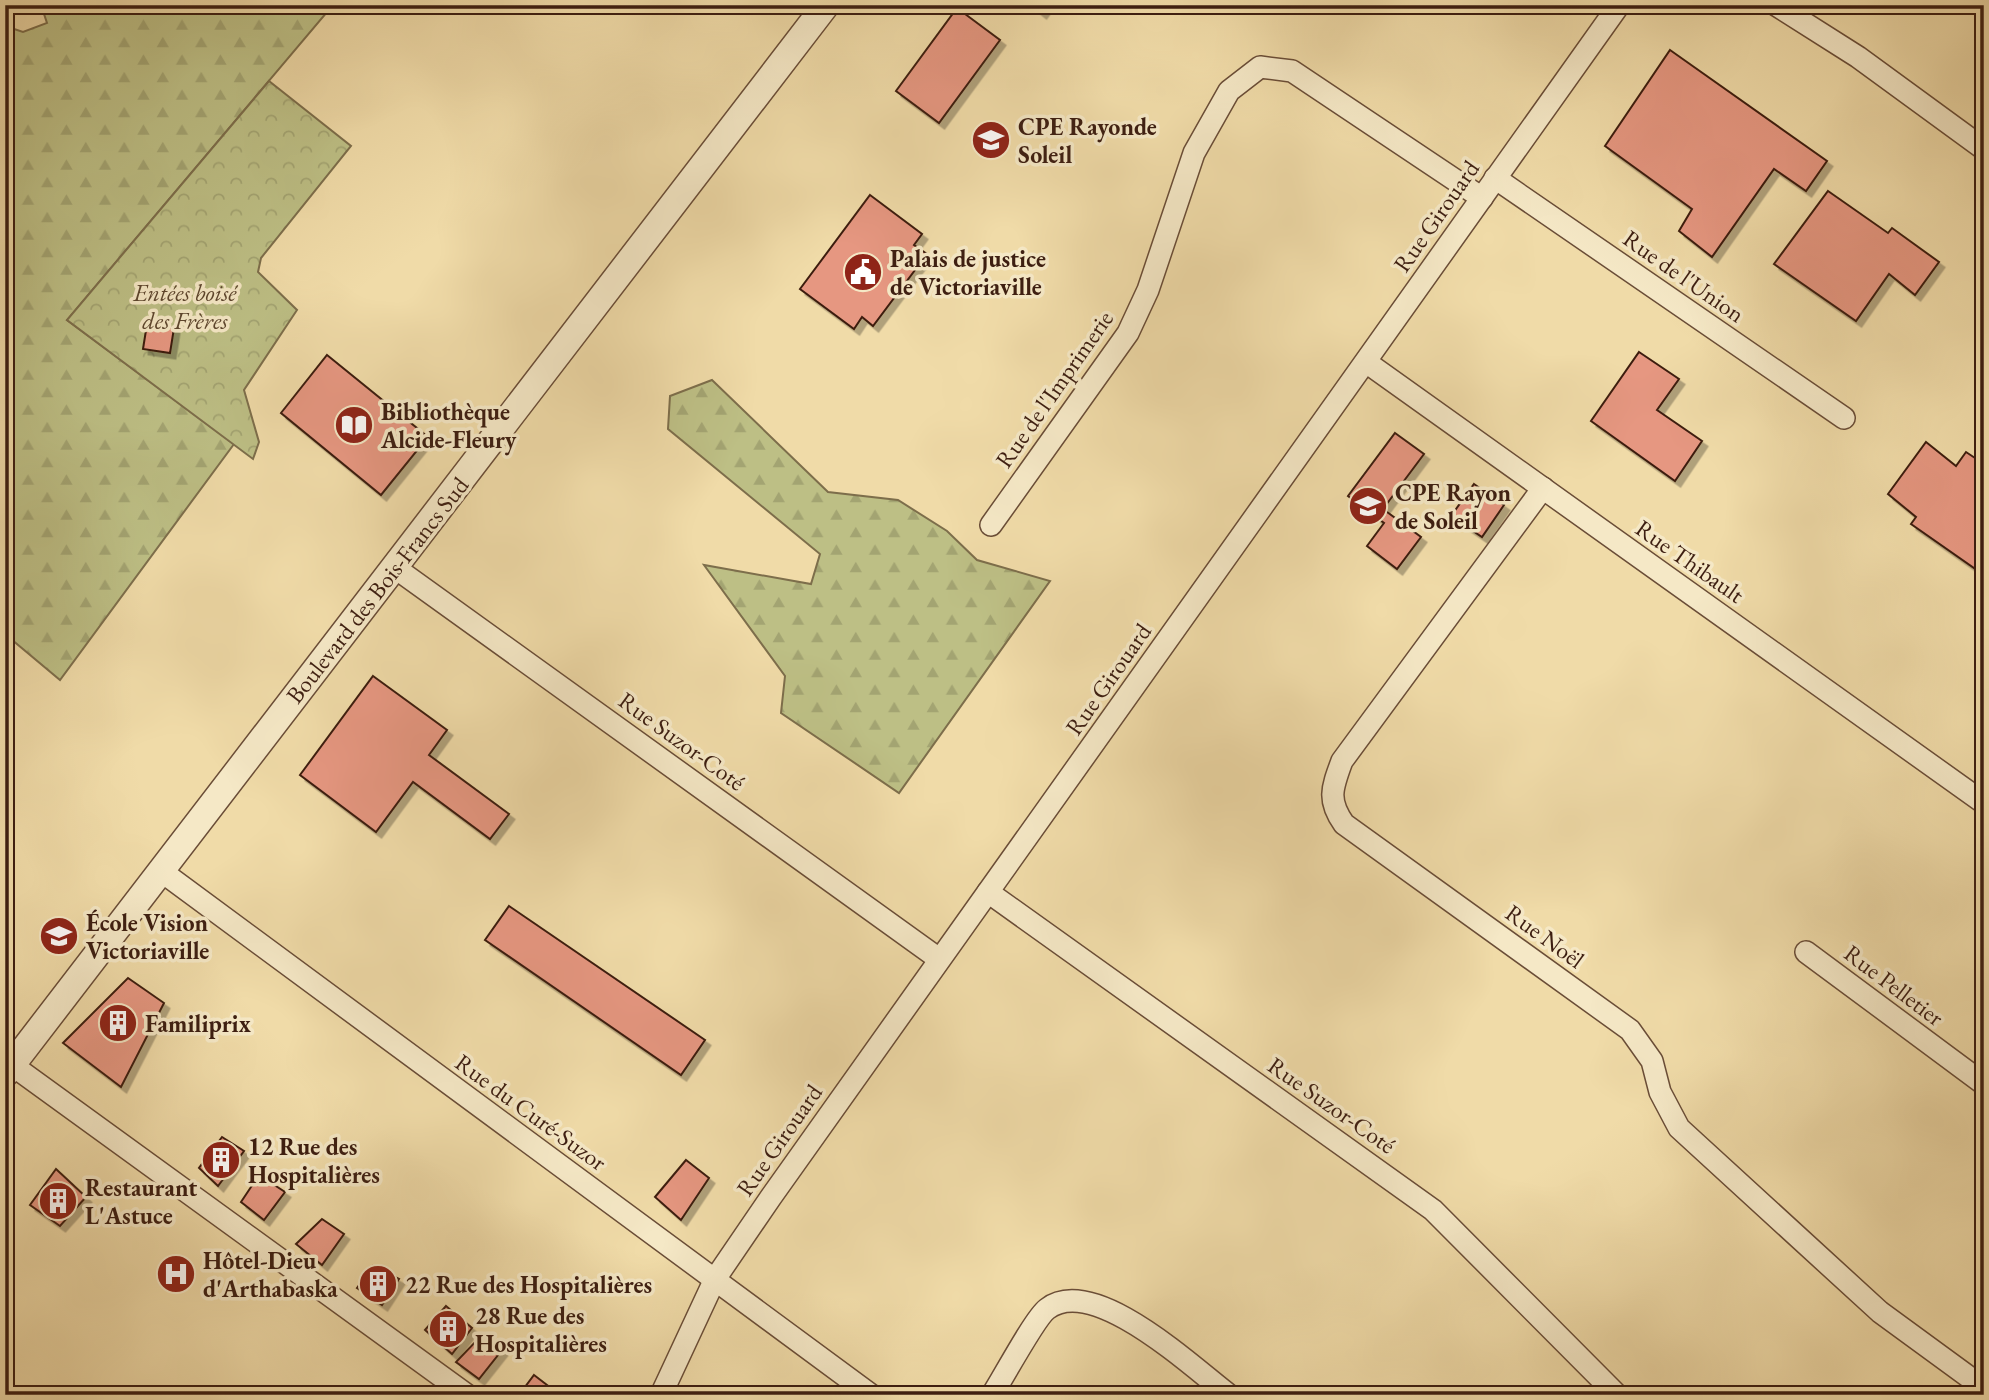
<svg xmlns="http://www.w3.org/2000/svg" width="1989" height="1400" viewBox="0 0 1989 1400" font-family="'EB Garamond',serif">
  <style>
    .forest { fill: url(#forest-firs); stroke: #7d6e4b; stroke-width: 2 }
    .park { fill: url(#park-crowns); stroke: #7d6e4b; stroke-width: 2 }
    .building { fill: #e69781; stroke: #3d1e11; stroke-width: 2; filter: url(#shadow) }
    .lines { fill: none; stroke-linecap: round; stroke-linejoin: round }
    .minor-casing { stroke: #6a4d37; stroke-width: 24 }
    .tertiary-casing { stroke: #6a4d37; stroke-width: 29 }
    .minor { stroke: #f5e8c6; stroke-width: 21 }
    .tertiary { stroke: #f5e8c6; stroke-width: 26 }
    .labels { text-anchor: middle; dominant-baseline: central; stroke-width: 7; stroke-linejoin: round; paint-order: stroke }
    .poi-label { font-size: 24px; font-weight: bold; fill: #3d1e11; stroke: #f5e8c6; text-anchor: start }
    .street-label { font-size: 24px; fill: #3d1e11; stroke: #f5e8c6 }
    .park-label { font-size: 24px; font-style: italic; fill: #5d462e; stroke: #f5e8c6 }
  </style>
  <defs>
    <pattern id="forest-firs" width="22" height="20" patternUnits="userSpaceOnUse" patternTransform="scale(1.75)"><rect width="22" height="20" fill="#bdbf85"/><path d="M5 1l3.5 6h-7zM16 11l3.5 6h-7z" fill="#a3a472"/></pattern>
    <pattern id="park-crowns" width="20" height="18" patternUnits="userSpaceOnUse" patternTransform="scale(1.75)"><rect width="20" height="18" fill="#bdbf85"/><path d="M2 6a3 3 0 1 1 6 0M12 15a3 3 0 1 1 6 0" fill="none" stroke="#a3a472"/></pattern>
    <filter id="shadow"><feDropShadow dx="5.5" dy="5.5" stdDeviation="0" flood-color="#0004"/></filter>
  </defs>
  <rect width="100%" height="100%" fill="#f0dba8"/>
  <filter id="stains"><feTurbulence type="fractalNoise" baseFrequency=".00286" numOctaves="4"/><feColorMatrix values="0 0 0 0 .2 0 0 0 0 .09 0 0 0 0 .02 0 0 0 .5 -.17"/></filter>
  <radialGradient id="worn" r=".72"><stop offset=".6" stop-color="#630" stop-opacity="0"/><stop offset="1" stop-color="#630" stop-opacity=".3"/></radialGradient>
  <g class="forest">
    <path d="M 41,5 L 333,5 L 67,320 L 234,444 L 60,680 L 5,634 L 5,26 L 23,32 L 47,23 Z"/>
    <path d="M 712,380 L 828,492 L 898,500 L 947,531 L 977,560 L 1050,581 L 899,793 L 781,713 L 785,676 L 704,565 L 811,584 L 820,554 L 668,429 L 670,396 Z"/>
  </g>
  <path class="park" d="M 269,81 L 351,146 L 261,258 L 258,272 L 297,310 L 244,390 L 259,442 L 253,459 L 67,320 Z"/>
  <g class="building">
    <path d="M 1031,5 L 1047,5 L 1041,13 Z"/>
    <path d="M 957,8 L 1000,40 L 939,123 L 896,91 Z"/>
    <path d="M 1670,50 L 1827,161 L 1806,191 L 1774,169 L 1712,257 L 1679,231 L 1692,209 L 1605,146 Z"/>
    <path d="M 1828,191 L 1888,233 L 1892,228 L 1939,262 L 1915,295 L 1889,274 L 1856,321 L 1774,264 Z"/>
    <path d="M 870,195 L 922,234 L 914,245 L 927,254 L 873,326 L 862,317 L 854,329 L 800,289 Z"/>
    <path d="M 147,324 L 174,328 L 170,353 L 143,349 Z"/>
    <path d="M 1639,352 L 1679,379 L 1657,410 L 1702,441 L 1675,481 L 1591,421 Z"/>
    <path d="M 327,355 L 428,437 L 381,495 L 281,413 Z"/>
    <path d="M 1395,433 L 1424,454 L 1383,509 L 1421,537 L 1397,569 L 1367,546 L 1384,523 L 1348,496 Z"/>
    <path d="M 1926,442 L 1956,466 L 1966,452 L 1984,464 L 1984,575 L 1911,524 L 1916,517 L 1888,494 Z"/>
    <path d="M 1474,484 L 1504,505 L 1482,537 L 1451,516 Z"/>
    <path d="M 373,676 L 447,730 L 429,755 L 509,814 L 490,839 L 413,782 L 376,832 L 300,775 Z"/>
    <path d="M 509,906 L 705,1040 L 681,1075 L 485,940 Z"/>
    <path d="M 128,978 L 164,1003 L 121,1087 L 63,1043 Z"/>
    <path d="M 222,1137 L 244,1151 L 218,1186 L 199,1168 Z"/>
    <path d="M 686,1160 L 709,1178 L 681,1220 L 655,1197 Z"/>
    <path d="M 56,1169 L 86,1197 L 60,1226 L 30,1205 Z"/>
    <path d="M 259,1175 L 285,1192 L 264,1220 L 241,1202 Z"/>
    <path d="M 322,1219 L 344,1234 L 322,1265 L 296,1244 Z"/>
    <path d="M 373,1266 L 399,1279 L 382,1305 L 357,1288 Z"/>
    <path d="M 446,1306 L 472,1328 L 452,1354 L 425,1330 Z"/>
    <path d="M 480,1337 L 502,1350 L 479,1379 L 456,1362 Z"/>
    <path d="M 534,1375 L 560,1395 L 519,1395 Z"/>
  </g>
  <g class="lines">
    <g class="minor-casing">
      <g id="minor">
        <path d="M 1776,5 L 1858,57 L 1984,149"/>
        <path d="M 1495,178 L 1844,418"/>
        <path d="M 1366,362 L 1984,803"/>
        <path d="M 1543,488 L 1342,761 C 1332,788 1327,800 1344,824 L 1630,1030 L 1652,1061 L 1660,1092 L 1679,1128 L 1880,1312 L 1984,1388"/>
        <path d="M 991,525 L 1128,333 L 1148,290 L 1194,153 L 1229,91 L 1260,67 L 1292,71 L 1482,198"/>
        <path d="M 394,567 L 939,959"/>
        <path d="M 161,871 L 871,1395"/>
        <path d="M 988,892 L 1433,1210 L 1617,1395"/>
        <path d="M 1806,952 L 1984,1084"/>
        <path d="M 12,1065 L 467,1395"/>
        <path d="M 661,1395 L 715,1279 L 771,1197 L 1619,5"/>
        <path d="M 992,1395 C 1003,1378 1035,1318 1047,1309 C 1093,1273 1192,1367 1229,1395"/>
      </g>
    </g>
    <g class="tertiary-casing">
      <path id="tertiary" d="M 5,1074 L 826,5"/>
    </g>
    <use href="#minor" class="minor"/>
    <use href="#tertiary" class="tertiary"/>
  </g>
  <defs>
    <g id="school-disc" transform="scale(2.0125)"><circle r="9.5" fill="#8f2418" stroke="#f5e8c6"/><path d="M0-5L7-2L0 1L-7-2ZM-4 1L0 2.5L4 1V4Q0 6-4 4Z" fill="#fff"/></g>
    <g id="civic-disc" transform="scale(2.0125)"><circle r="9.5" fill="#8f2418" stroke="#f5e8c6"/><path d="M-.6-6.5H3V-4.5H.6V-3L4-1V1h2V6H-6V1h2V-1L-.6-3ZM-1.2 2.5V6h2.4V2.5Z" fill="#fff"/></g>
    <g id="library-disc" transform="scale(2.0125)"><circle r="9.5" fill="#8f2418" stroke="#f5e8c6"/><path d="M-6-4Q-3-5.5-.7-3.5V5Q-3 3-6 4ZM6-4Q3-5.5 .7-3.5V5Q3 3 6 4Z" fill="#fff"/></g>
    <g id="building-disc" transform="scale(2.0125)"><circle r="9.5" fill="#8f2418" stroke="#f5e8c6"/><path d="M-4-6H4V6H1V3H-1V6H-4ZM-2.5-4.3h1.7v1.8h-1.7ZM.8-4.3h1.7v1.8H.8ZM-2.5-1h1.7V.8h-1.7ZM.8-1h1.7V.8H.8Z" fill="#fff"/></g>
    <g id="hospital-disc" transform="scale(2.0125)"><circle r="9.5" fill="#8f2418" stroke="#f5e8c6"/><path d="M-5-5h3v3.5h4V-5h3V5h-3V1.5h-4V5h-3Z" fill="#fff"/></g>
  </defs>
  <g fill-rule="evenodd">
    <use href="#school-disc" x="991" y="140"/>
    <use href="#civic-disc" x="863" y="272"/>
    <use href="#library-disc" x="354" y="425"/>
    <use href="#school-disc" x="1368" y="506"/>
    <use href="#school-disc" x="59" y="936"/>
    <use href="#building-disc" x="118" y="1023"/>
    <use href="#building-disc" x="221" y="1160"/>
    <use href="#building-disc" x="58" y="1201"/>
    <use href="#hospital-disc" x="176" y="1274"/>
    <use href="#building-disc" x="378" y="1284"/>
    <use href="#building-disc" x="448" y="1329"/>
  </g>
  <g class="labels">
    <g class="poi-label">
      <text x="1018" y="126">CPE Rayonde<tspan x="1018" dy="28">Soleil</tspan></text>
      <text x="890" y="258">Palais de justice<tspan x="890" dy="28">de Victoriaville</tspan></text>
      <text x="381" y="411">Bibliothèque<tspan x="381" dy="28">Alcide-Fleury</tspan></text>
      <text x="1395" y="492">CPE Rayon<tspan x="1395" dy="28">de Soleil</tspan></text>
      <text x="86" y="922">École Vision<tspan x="86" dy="28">Victoriaville</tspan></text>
      <text x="145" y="1023">Familiprix</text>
      <text x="248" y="1146">12 Rue des<tspan x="248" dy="28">Hospitalières</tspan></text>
      <text x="85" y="1187">Restaurant<tspan x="85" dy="28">L'Astuce</tspan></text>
      <text x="203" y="1260">Hôtel-Dieu<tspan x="203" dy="28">d'Arthabaska</tspan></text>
      <text x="405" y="1284">22 Rue des Hospitalières</text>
      <text x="475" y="1315">28 Rue des<tspan x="475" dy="28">Hospitalières</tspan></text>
    </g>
    <g class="street-label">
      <text transform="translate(1436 216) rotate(-55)">Rue Girouard</text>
      <text transform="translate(1684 276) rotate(35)">Rue de l'Union</text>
      <text transform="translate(1054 389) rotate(-55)">Rue de l'Imprimerie</text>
      <text transform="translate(1690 561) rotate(35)">Rue Thibault</text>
      <text transform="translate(377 590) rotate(-52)">Boulevard des Bois-Francs Sud</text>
      <text transform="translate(1108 679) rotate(-55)">Rue Girouard</text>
      <text transform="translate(682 741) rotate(36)">Rue Suzor-Coté</text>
      <text transform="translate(1545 936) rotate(36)">Rue Noël</text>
      <text transform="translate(1894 985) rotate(37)">Rue Pelletier</text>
      <text transform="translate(1332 1105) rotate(35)">Rue Suzor-Coté</text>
      <text transform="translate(531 1112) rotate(36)">Rue du Curé-Suzor</text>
      <text transform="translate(779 1140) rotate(-55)">Rue Girouard</text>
    </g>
    <g class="park-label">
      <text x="185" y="292">Entées boisé<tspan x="185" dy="28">des Frères</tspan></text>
    </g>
  </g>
  <rect width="1989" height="1400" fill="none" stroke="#f0dba8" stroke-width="28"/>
  <rect x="7" y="7" width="1975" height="1386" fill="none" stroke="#3d1e11" stroke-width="3.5"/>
  <rect x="14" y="14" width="1961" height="1372" fill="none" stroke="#3d1e11" stroke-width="2"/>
  <rect width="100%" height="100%" filter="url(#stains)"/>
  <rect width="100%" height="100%" fill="url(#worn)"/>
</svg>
